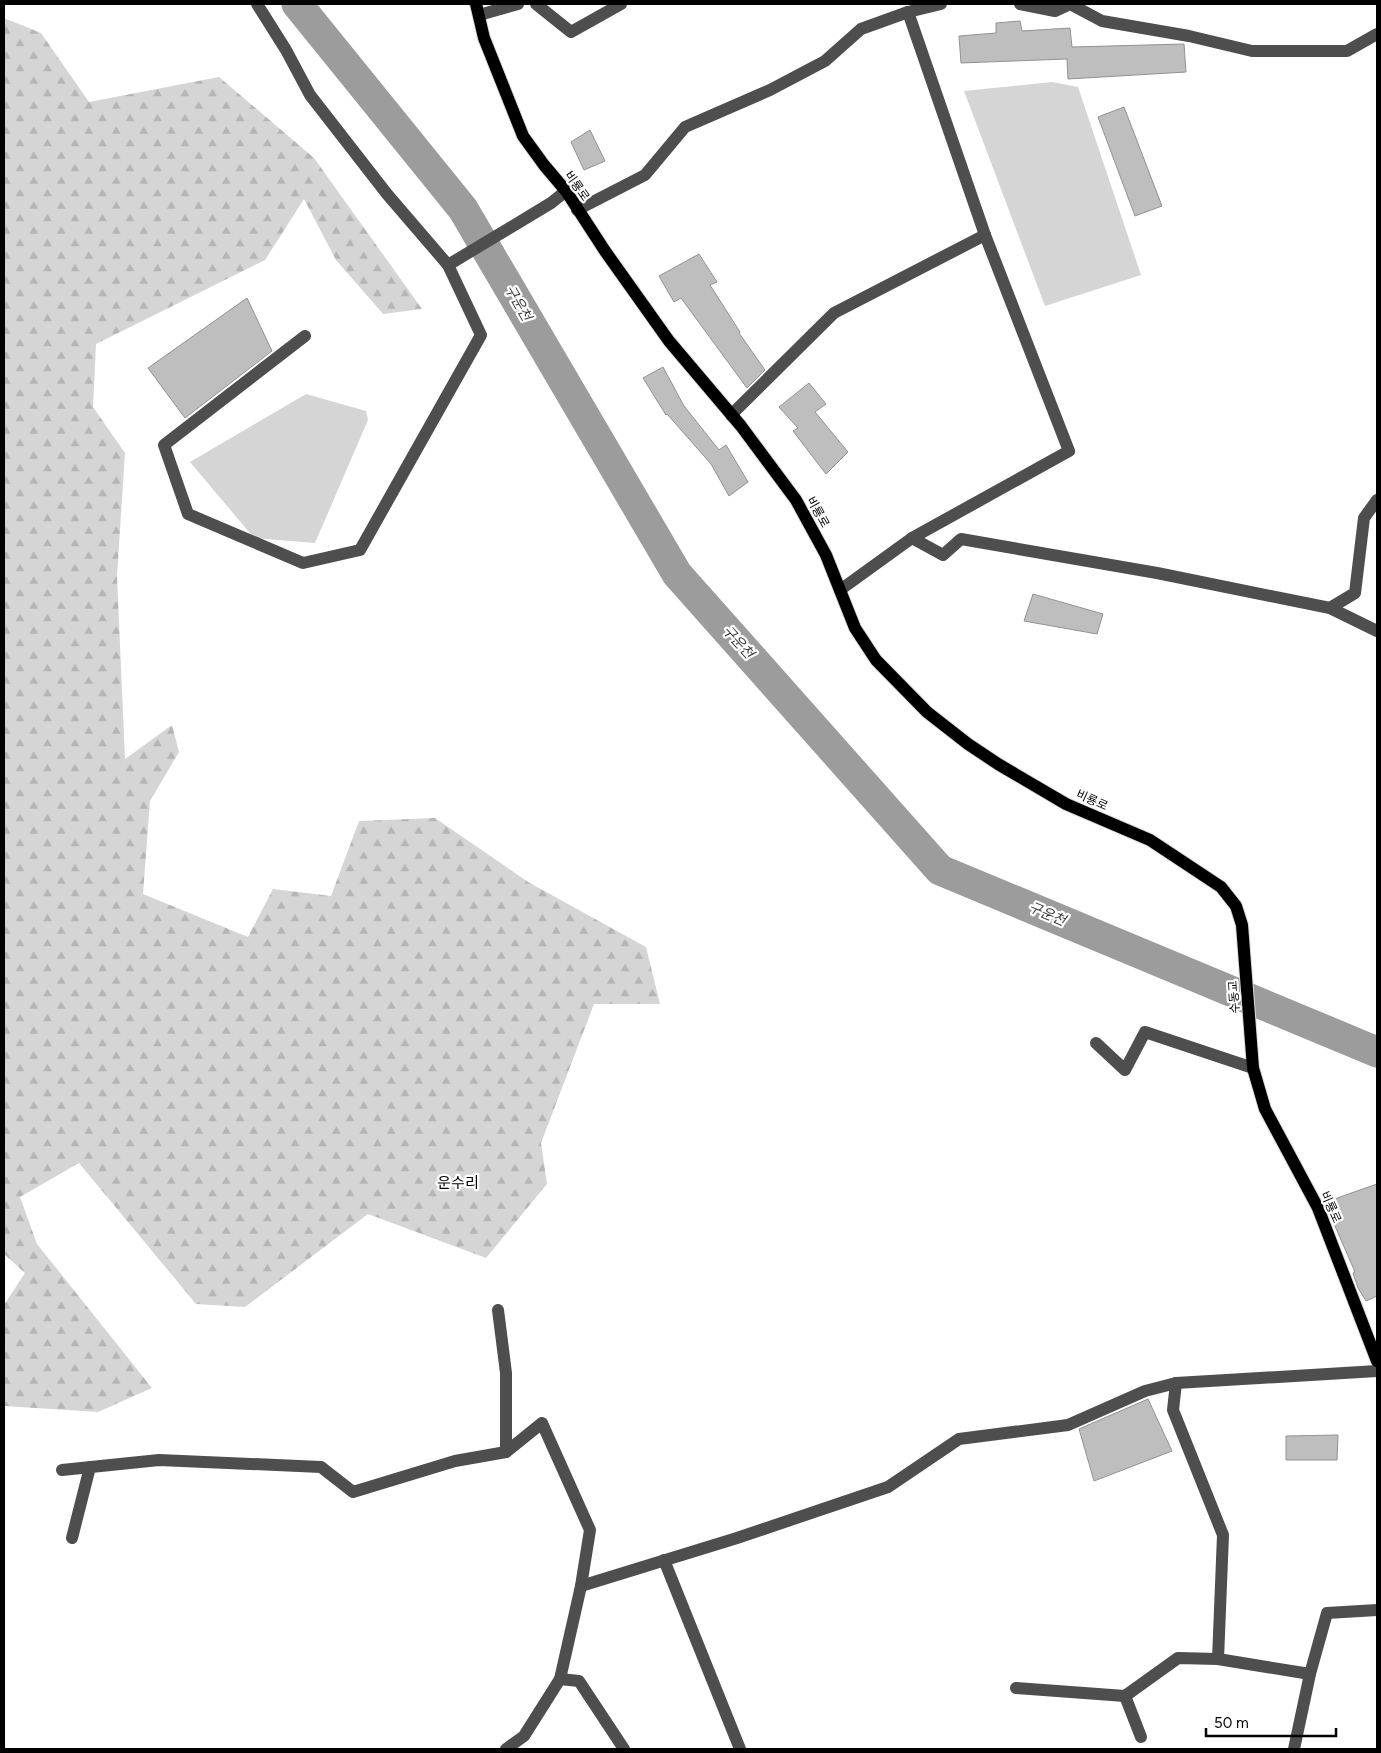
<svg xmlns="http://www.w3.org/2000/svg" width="1381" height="1753" viewBox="0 0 1381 1753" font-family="Figtree,'Noto Sans KR',sans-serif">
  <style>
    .green { fill: #d5d5d5 }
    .forest { fill: url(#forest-firs) }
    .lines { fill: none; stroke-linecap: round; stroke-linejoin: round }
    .river { stroke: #9c9c9c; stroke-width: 31 }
    .building { fill: #bebebe; stroke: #929292 }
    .major-casing { stroke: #dbdbdb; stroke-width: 14 }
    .minor { stroke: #4e4e4e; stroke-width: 12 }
    .major { stroke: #000; stroke-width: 12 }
    .labels { text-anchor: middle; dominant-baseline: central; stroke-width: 4.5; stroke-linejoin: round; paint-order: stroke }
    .street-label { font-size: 12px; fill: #000; stroke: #fff }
    .water-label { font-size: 14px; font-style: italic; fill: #3d3d3d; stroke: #fff }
    .quarter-label { font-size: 15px; fill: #000; stroke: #fff }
  </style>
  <defs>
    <pattern id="forest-firs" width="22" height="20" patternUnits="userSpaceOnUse" patternTransform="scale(1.25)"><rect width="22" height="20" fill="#d5d5d5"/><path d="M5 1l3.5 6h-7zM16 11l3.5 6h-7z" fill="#b5b5b5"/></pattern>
  </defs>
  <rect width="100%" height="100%" fill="#fff"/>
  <g class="green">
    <path d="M 1052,82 L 1078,87 L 1141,275 L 1045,306 L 964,91 Z"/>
    <path d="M 306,394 L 366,411 L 368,420 L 315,543 L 254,538 L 190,462 Z"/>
  </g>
  <path class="forest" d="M 4,18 L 41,33 L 89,102 L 219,77 L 314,158 L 422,309 L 383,314 L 336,260 L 304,199 L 265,260 L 96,344 L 93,407 L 125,453 L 117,576 L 125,759 L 172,725 L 179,752 L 150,801 L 143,894 L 248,937 L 273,889 L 331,896 L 359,821 L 435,818 L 528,882 L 646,947 L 660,1004 L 594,1004 L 541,1143 L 547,1184 L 486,1258 L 368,1214 L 245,1307 L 196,1304 L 79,1163 L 20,1197 L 37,1244 L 152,1388 L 98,1412 L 4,1406 L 4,1305 L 25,1273 L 4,1254 Z"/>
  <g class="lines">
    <path class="river" d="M 297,4 L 463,209 L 677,574 L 940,870 L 1377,1052"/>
  </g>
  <g class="building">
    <path d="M 1020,21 L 1022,31 L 1070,28 L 1072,47 L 1184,44 L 1186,72 L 1068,79 L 1067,59 L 961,63 L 959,36 L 996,33 L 996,23 Z"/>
    <path d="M 1124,107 L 1162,206 L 1135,216 L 1098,117 Z"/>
    <path d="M 590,130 L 605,161 L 584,170 L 571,142 Z"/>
    <path d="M 699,254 L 717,282 L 710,285 L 740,332 L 739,333 L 765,370 L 747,388 L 681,298 L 674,302 L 659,276 Z"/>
    <path d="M 247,298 L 272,351 L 185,418 L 148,368 Z"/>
    <path d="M 663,367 L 684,406 L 719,450 L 726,445 L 748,482 L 729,496 L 711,464 L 667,414 L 666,415 L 643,378 Z"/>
    <path d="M 809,383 L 826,404 L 815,412 L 848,452 L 826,474 L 793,431 L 798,428 L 779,407 Z"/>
    <path d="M 1033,594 L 1103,614 L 1097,634 L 1024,621 Z"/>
    <path d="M 1377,1184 L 1377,1296 L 1366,1301 L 1358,1288 L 1353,1273 L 1355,1272 L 1325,1203 L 1340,1197 Z"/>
    <path d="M 1148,1399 L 1172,1451 L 1094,1481 L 1079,1429 Z"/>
    <path d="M 1338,1435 L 1337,1460 L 1286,1460 L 1286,1436 Z"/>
  </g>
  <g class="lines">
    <g class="major-casing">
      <path id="major" d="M 476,4 L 484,38 L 523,136 L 544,165 L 566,191 L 605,251 L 669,341 L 741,426 L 796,500 L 826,555 L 855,628 L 876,660 L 927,712 L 968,744 L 998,764 L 1066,804 L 1150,840 L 1221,887 L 1236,906 L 1242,925 L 1253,1068 L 1265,1109 L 1318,1208 L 1377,1361"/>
    </g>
    <g class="minor">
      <path d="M 257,4 L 286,50 L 310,95 L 387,194 L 448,265 L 551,203 L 566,191"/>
      <path d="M 536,4 L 571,32 L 621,4"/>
      <path d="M 1020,4 L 1055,11 L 1070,4 L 1102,21 L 1189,36 L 1252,51 L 1347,51 L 1377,34"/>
      <path d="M 479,15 L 518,4"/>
      <path d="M 577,210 L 645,175 L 685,127 L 770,90 L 825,61 L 861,29 L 908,12 L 941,4"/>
      <path d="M 305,336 L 164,445 L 188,514 L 303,563 L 360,550 L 481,335 L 448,265"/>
      <path d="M 731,415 L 834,313 L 985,235"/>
      <path d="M 912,538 L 943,555 L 961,539 L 1157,573 L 1330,608 L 1377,631"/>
      <path d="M 840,590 L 912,538 L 1069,451 L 985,235 L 908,12"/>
      <path d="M 1330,608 L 1355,593 L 1364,518 L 1377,500"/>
      <path d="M 1096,1043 L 1125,1070 L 1145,1032 L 1253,1068"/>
      <path d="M 498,1310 L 506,1373 L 506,1452"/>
      <path d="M 1176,1383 L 1173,1410 L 1223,1535 L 1218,1659 L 1310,1674 L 1327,1613 L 1377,1610"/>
      <path d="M 62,1470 L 159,1460 L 321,1467 L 353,1492 L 455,1461 L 506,1452 L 542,1423 L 590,1530 L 581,1586"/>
      <path d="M 72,1538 L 90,1467"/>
      <path d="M 664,1560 L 740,1749"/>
      <path d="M 560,1679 L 579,1681 L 624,1749"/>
      <path d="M 1016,1688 L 1125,1696 L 1178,1658 L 1218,1659"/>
      <path d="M 1125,1696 L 1141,1737"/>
      <path d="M 506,1749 L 524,1736 L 560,1679 L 581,1586 L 737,1538 L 888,1487 L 959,1439 L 1068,1425 L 1145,1391 L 1176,1383 L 1377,1371"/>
      <path d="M 1294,1749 L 1310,1674"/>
    </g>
    <use href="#major" class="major"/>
  </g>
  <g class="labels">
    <g class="street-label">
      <text transform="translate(577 186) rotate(55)">비룡로</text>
      <text transform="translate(818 512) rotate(61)">비룡로</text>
      <text transform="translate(1092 800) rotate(24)">비룡로</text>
      <text transform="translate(1234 997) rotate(-94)">수동교</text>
      <text transform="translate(1331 1207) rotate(66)">비룡로</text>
    </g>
    <g class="water-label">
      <text transform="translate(518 303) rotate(60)">구운천</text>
      <text transform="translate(738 642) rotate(48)">구운천</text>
      <text transform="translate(1047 914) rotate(23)">구운천</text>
    </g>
    <g class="quarter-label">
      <text x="458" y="1183">운수리</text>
    </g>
  </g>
  <rect width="1381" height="1753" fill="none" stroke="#000000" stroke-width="10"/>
  <path d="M1206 1728v8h130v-8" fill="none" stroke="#000000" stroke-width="2.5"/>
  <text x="1214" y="1728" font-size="15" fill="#000000" stroke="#ffffff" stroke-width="4" paint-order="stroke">50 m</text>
</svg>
